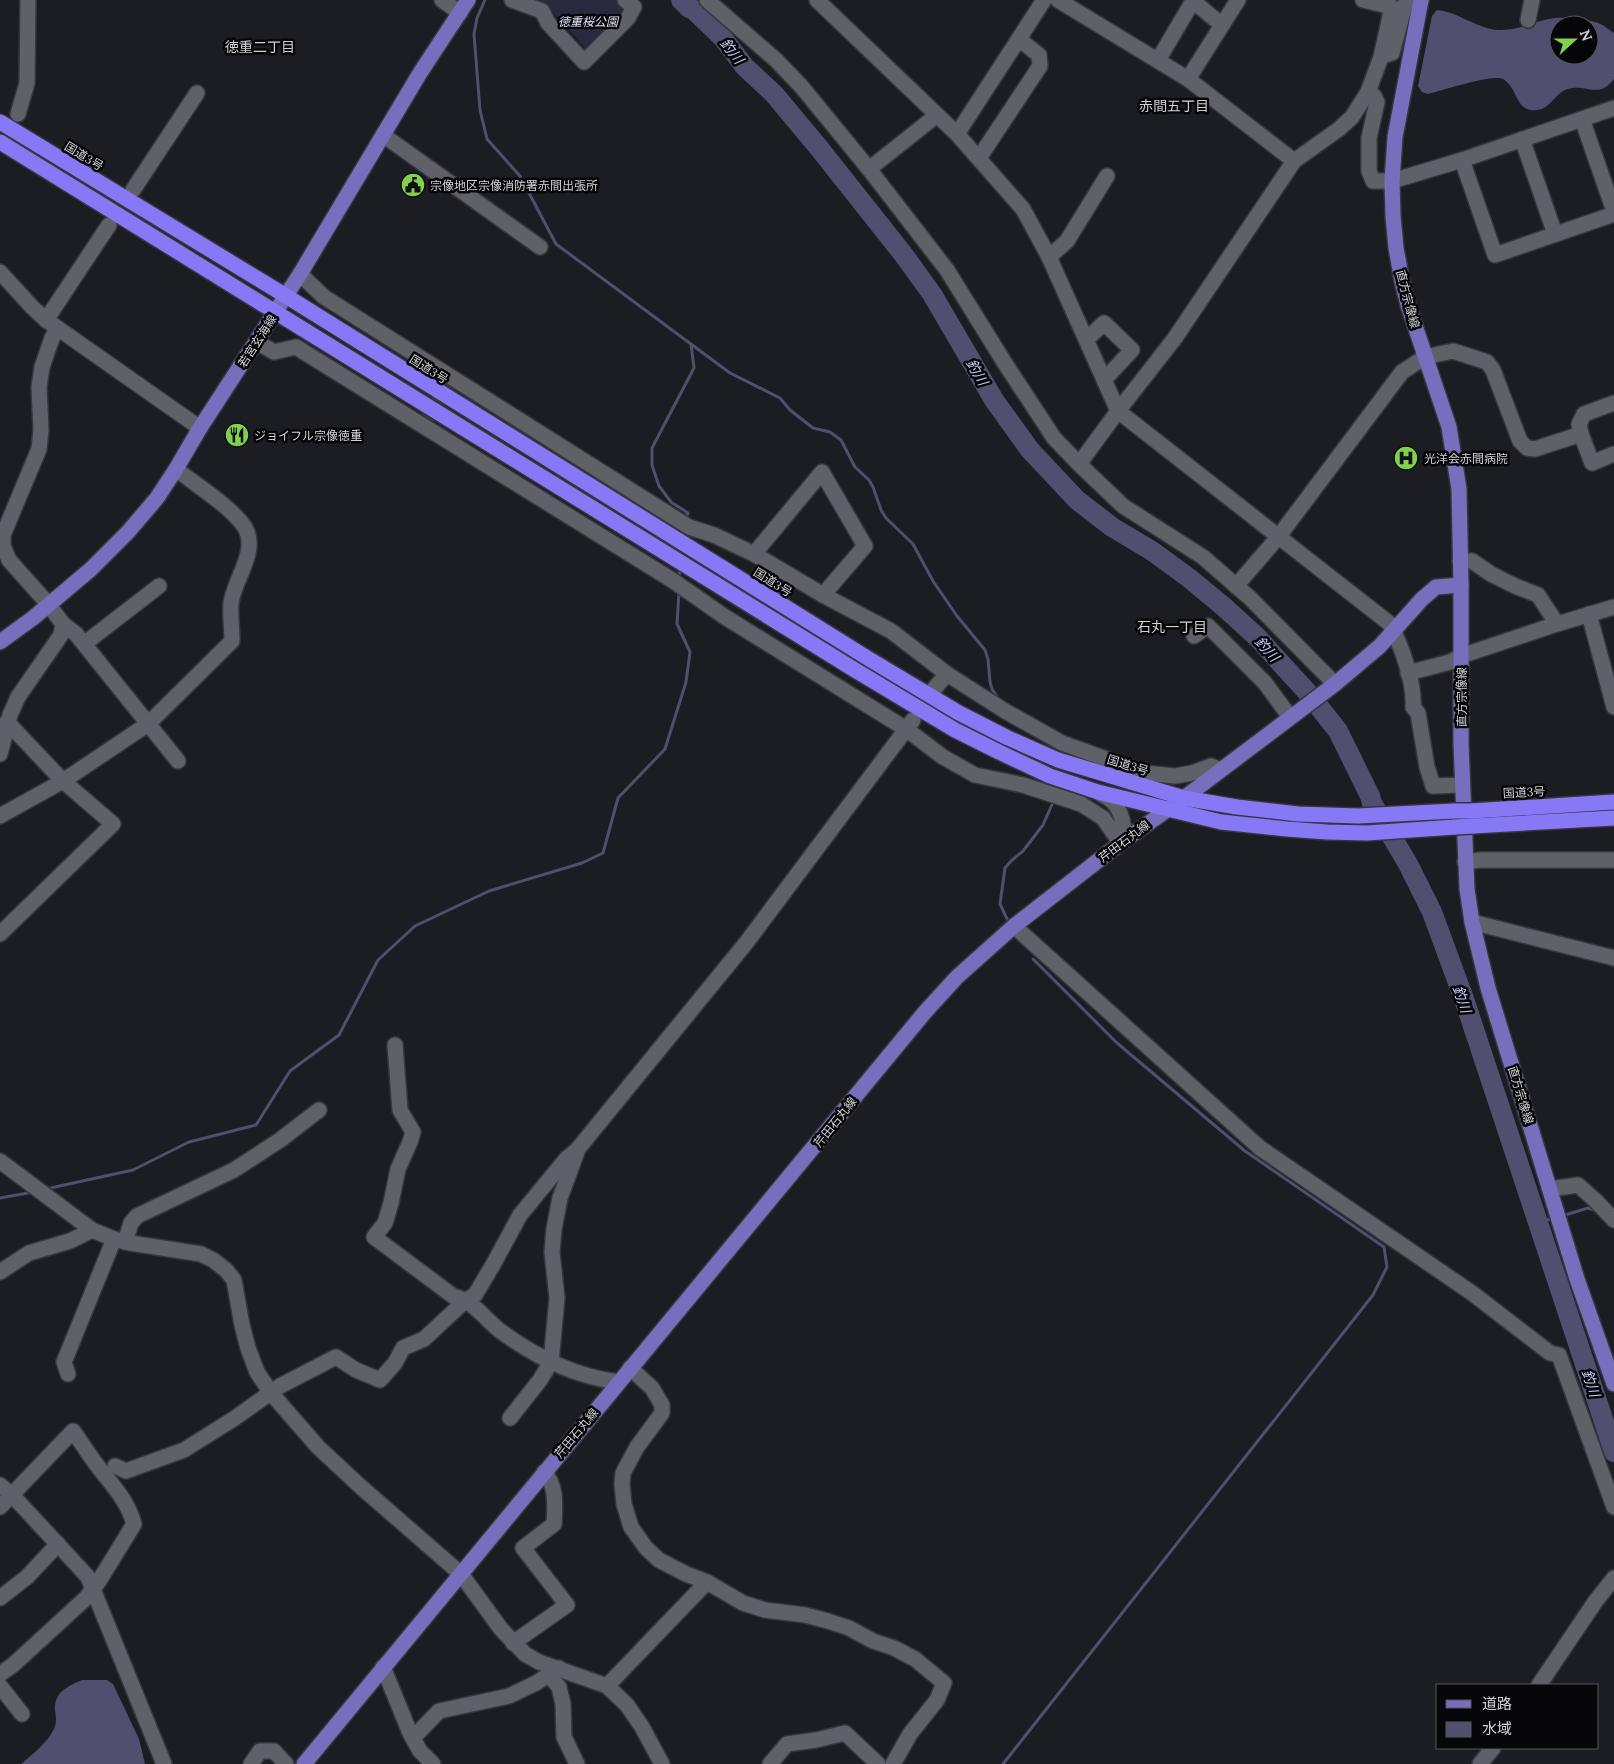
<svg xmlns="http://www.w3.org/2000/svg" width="1614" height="1764" viewBox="0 0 1614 1764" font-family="Lora,'Noto Sans JP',serif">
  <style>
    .green { fill: #29283f }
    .water { fill: #504f6f; fill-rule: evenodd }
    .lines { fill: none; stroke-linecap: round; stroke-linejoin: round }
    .stream { stroke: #504f6f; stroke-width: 3 }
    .river { stroke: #504f6f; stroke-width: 20 }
    .minor-tunnel { stroke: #37373e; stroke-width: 15; stroke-dasharray: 15 8; stroke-linecap: butt }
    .minor-casing { stroke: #36363d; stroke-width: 18 }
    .major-casing { stroke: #36363d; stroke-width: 18 }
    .highway-casing { stroke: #36363d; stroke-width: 18 }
    .minor { stroke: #606069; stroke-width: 15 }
    .major { stroke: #776fbd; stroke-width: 15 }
    .highway { stroke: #8779f5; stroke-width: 15 }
    .highway-bridge-casing { stroke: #36363d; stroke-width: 18; stroke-linecap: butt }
    .highway-bridge { stroke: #8779f5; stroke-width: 15 }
    .labels { text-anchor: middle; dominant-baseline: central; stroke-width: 5; stroke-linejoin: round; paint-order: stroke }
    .park-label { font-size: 12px; font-style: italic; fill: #dfe0f8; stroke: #07070a }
    .street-label { font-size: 12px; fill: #d0d0d6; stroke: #07070a }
    .poi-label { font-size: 12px; fill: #d0d0d6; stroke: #07070a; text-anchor: start }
    .neighbourhood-label { font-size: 14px; fill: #d0d0d6; stroke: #07070a }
    .water-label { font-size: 14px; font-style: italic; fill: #cccbfb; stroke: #07070a }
  </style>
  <rect width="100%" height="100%" fill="#1c1c23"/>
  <path class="green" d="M 529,0 L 617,0 C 624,5 624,9 623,17 L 586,49 L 552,11 Z"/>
  <g class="water">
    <path d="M 1437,10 C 1459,12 1477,29 1499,30 C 1519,31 1536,20 1556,18 C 1563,17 1592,20 1598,23 C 1604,25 1609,30 1614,33 L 1614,79 C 1598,100 1586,83 1568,89 C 1553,93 1551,113 1530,110 C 1518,107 1517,95 1511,87 C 1510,85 1505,80 1503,79 C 1491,74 1442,91 1428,94 L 1422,92 L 1418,86 L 1432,16 ZM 1559,25 L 1589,25 L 1589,55 L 1559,55 Z"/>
    <path d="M 82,1680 L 107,1680 L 113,1684 L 139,1739 L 145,1764 L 21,1764 C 33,1754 47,1743 54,1729 C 57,1721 56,1718 55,1710 C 54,1692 68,1686 82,1680 Z"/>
  </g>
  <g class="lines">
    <g class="stream">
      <path d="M 485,0 L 477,18 L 474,34 L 480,110 L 487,139 L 520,176 L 556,244 L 730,373 L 780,398 L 790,410 L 813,428 L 830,432 L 841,440 L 855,467 L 869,480 L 873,487 L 881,510 L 886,518 L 913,544 L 933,581 L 957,616 L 985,650 L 988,659 L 990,682 L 992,689 L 1000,701"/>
      <path d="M 685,519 L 688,513 L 671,502 L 659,486 L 652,465 L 652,448 L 694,368 L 691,344"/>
      <path d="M 679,580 L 680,567"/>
      <path d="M 1008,921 L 1000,904 L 1005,868 L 1011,861 L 1023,851 L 1043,825 L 1054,800"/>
      <path d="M 46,1189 L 133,1170 L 189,1142 L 256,1125 L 290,1071 L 339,1035 L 378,960 L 415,926 L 489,891 L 582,863 L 603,853 L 618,798 L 665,749 L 686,682 L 690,652 L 677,624 L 679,592"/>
      <path d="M 0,1198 L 33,1192"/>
      <path d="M 1562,1216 L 1588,1208 L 1597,1211"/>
      <path d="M 1537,1223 L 1553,1218"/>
      <path d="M 1003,1764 L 1373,1295 L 1387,1267 L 1384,1247 L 1245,1151 L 1117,1043 L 1033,959"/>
    </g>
    <path class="river" d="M 681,0 L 689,8 L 694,10 L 722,37 L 745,67 L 774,94 L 819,148 L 903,254 L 932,294 L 994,400 L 1030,450 L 1077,500 L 1112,527 L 1152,551 L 1189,578 L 1224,607 L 1257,637 L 1308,693 L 1338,731 L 1370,796 L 1372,803 L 1408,864 L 1432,912 L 1464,999 L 1614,1452"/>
    <path class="minor-tunnel" d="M 423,425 L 453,379"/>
    <g class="minor-casing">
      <g id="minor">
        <path d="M 442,0 L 460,13"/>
        <path d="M 512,0 L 542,11 L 548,23 L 584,62 L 628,18 L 634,7 L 625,0"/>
        <path d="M 707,0 L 776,60 L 801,86 L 869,169 L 947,270 L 1006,365 L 1054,438 L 1079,464 L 1123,506 L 1203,557 L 1250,598 L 1335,684"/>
        <path d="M 817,0 L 957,134 L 1023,209 L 1049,257 L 1118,411 L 1389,623 C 1401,643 1415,684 1413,707 L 1418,713 L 1427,767 L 1433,786 L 1462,785"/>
        <path d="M 1058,0 L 1188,79 L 1294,161"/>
        <path d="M 1528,20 L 1532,0"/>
        <path d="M 1386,55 L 1392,53 L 1406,1 L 1421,1"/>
        <path d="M 1158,60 L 1193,1 L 1222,25"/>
        <path d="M 1188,79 L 1238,0"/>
        <path d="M 1368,92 L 1374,96 L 1377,102 L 1369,138 L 1369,171 L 1373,181 L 1392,181 L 1462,160 L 1614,108"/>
        <path d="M 18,114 L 27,83 L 28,0"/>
        <path d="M 1582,119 L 1614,211"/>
        <path d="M 957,134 L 1044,0"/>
        <path d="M 383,135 L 540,247"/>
        <path d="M 1522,139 L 1555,234"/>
        <path d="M 979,158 L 1040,66 L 1039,55 L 1019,39"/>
        <path d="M 1462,160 L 1495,255 L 1614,214"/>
        <path d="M 869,169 L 937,115"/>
        <path d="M 133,190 L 197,93"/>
        <path d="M 1049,257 L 1067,241 L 1107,176"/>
        <path d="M 0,272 L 32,307 L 46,320 L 200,428"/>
        <path d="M 300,274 L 324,297 L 689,527 L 714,535 L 754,554 L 823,595 L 891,631 L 947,674 L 1005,711 L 1062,743 L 1145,773 L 1175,776 L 1192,773 L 1211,766 L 1221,770"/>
        <path d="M 46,320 L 109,225"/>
        <path d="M 1087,339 L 1104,323 L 1132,350 L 1104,380"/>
        <path d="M 257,342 L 274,352 L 296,347 L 672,580 L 725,617 L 906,729 L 943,757 L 975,775 L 1023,785 L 1081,804 L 1103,818 L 1117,838 L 1122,842 C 1127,830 1121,809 1112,801 C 1108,797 1102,795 1098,792"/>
        <path d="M 1581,434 L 1579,424 L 1584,414 L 1614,403"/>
        <path d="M 1079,464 L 1118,411 L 1175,338 L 1294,161 L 1339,129 L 1352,117 L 1368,92 L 1381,57 L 1392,7 L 1363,0"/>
        <path d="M 754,554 L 822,472 L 865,546 L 823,595"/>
        <path d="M 1460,561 L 1472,561 L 1491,574 L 1515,586 L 1538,595 L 1557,624"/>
        <path d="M 1236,586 L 1279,536 L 1402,372 L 1425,357 L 1453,351 L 1487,362 L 1493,370 L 1520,441 L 1527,448 L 1535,449 L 1581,434 L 1592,463 L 1614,454"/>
        <path d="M 1589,614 L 1614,707"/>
        <path d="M 63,624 L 76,634 L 178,761"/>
        <path d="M 1194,636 L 1208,626 L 1265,683 L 1290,717"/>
        <path d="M 84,644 L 159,586"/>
        <path d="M 1408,673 L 1450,662 L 1461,656 L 1557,624 L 1614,607"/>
        <path d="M 934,689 L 947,674"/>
        <path d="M 0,754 L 10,715 L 18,697 L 61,635 L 63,624 L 49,605 L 9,560 L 3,546 L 3,535 L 39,449 L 41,430 L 39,387 L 42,367 L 52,338 L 58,329"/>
        <path d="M 0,816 L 63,781 L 148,724 L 232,641 C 232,629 230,615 231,603 C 234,579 260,550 244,526 C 230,506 196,485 176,469"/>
        <path d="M 1465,862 L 1480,860 L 1614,860"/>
        <path d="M 1472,922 L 1614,958"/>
        <path d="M 1014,926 L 1260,1148 L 1472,1293 L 1550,1353 L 1559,1355 L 1614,1507"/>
        <path d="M 0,934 L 113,824 L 63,781 L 7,722"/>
        <path d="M 395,1045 L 400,1110 L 413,1132 L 410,1142 L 398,1169 L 391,1203 L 385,1223 L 374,1237 L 453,1296 C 475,1302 482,1316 499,1330 C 534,1356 576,1377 619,1382"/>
        <path d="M 0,1161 L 92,1230 L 114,1239 L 130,1243 L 201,1254 L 213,1260 L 226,1270 L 234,1280 L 242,1325 L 248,1348 L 257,1372 L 271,1393 L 318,1447 L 361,1487 L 461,1574 L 501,1629 L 525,1654 L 539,1662 L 607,1686 L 627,1705 L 642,1727 L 662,1764"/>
        <path d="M 1550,1189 L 1578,1185 L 1596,1201 L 1614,1220"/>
        <path d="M 125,1242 L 131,1223 L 137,1216 L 234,1170 L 280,1140 L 319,1110"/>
        <path d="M 0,1272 L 29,1253 L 70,1241 L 92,1230"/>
        <path d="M 630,1368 L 652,1388 L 662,1405 L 662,1413 L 637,1447 L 623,1473 L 622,1484 L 624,1504 L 631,1527 L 646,1548 L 659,1560 L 686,1574 L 707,1582 L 743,1603 L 765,1610 L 805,1615 L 828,1621 L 849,1628 L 873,1641 L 894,1648 L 915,1659 L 944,1683 L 937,1700 L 910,1734 L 893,1764"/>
        <path d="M 68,1374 L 64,1362 L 114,1239"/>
        <path d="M 510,1418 L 540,1380 L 551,1362 L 557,1298 L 552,1252 L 554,1229 L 560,1198 L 577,1152"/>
        <path d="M 115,1466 L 126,1471 L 184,1450 L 235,1418 L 280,1386 L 336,1357 L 356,1370 L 380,1380 L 395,1363 L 403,1348 L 424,1339 L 466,1300 L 475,1295 L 494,1263 L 520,1215 L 567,1158 L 577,1150 L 746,943 L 913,720"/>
        <path d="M 0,1485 L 13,1496 L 88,1577 L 164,1764"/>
        <path d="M 0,1507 L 73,1431 C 81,1442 88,1453 96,1464 C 111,1484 127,1499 134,1524 L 99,1581 L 86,1598 L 13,1665 L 0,1674"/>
        <path d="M 0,1598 L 27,1577 L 58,1544"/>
        <path d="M 513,1643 L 567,1605 L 523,1548 L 554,1524 C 555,1506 557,1485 544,1472"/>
        <path d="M 383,1667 L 410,1733 L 420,1751 L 433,1764"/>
        <path d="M 549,1675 L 559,1687 L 563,1704 L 564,1737 L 577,1764"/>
        <path d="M 1539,1685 L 1595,1602 L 1614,1578"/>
        <path d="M 0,1686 L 22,1714"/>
        <path d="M 607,1686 L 707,1582"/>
        <path d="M 413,1738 L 439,1711 L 509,1696 L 536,1683 L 559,1668"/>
        <path d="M 251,1764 L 260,1751 L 274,1751 L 286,1764"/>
        <path d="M 770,1764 L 787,1744 L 816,1740 L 845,1733 L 878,1764"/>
        <path d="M 1480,1764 L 1493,1748"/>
      </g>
    </g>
    <g class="major-casing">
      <g id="major">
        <path d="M 1421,0 L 1395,137 L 1392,181 L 1393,216 L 1396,248 L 1402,281 L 1408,305 L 1449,427 L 1459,489 L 1461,585 L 1461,744 L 1467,889 L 1472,922 L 1488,988 L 1577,1279 L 1614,1384"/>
        <path d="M 0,642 L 33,618 L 91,569 L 128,532 L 157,498 L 176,469 L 200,428 L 300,274 L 420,73 L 468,0"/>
        <path d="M 304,1764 L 925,1012 L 957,977 L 1014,926 L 1122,842 L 1184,798 L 1335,684 L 1380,646 L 1422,599 L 1436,587 L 1461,585"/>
      </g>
    </g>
    <g class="highway-casing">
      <g id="highway">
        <path d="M 0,122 L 286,296 L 869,659 L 959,713 L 1008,738 L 1058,760 L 1184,798 L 1237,807 L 1298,814 L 1358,816 L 1454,811"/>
        <path d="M 0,142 L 855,670 L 955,730 L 999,752 L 1050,776 L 1098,792 L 1221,822 L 1287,829 L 1327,832 L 1367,833 L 1455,827"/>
        <path d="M 1471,811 L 1614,802"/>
        <path d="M 1473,826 L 1614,818"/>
      </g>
    </g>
    <use href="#minor" class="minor"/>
    <use href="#major" class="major"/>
    <use href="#highway" class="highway"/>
    <g class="highway-bridge-casing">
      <g id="highway-bridge">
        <path d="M 1454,811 L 1471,811"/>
        <path d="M 1455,827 L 1473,826"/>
      </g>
    </g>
    <use href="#highway-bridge" class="highway-bridge"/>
  </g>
  <defs>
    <g id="civic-disc" transform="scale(1.25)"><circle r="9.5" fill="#82d050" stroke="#07070a"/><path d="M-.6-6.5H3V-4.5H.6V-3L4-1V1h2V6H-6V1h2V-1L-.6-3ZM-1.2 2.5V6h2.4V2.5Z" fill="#111"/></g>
    <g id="restaurant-disc" transform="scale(1.25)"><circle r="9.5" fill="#82d050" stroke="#07070a"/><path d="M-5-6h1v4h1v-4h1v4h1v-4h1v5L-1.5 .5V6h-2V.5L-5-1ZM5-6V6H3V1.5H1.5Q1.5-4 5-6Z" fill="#111"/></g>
    <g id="hospital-disc" transform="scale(1.25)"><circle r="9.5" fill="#82d050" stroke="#07070a"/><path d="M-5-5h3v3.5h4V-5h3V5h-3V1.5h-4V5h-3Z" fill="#111"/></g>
  </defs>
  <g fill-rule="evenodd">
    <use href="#civic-disc" x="413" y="185"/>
    <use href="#restaurant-disc" x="237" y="435"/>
    <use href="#hospital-disc" x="1406" y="458"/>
  </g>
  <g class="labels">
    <g class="park-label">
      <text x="588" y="21">徳重桜公園</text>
    </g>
    <g class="street-label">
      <text transform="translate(84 156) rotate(31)">国道3号</text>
      <text transform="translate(1408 299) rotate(75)">直方宗像線</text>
      <text transform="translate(257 341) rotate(-57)">若宮玄海線</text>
      <text transform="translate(429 369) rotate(32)">国道3号</text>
      <text transform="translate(773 582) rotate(32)">国道3号</text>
      <text transform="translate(1461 697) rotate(-90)">直方宗像線</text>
      <text transform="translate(1128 765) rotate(17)">国道3号</text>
      <text transform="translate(1524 792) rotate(-3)">国道3号</text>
      <text transform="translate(1124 841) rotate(-37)">芹田石丸線</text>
      <text transform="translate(1521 1095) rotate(73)">直方宗像線</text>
      <text transform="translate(835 1122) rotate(-51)">芹田石丸線</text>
      <text transform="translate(576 1433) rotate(-50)">芹田石丸線</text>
    </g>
    <g class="poi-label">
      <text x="430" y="185">宗像地区宗像消防署赤間出張所</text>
      <text x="254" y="435">ジョイフル宗像徳重</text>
      <text x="1424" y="458">光洋会赤間病院</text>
    </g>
    <g class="neighbourhood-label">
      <text x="260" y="47">徳重二丁目</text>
      <text x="1174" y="106">赤間五丁目</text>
      <text x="1172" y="627">石丸一丁目</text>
    </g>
    <g class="water-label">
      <text transform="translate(732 51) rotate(52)">釣川</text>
      <text transform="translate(977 372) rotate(60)">釣川</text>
      <text transform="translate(1267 649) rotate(48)">釣川</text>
      <text transform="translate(1462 999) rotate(71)">釣川</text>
      <text transform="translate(1591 1383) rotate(71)">釣川</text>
    </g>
  </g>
  <rect x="1436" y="1684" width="162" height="65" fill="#07070a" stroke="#57575c"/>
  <rect x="1446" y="1700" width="25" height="8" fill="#776fbd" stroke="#57575c"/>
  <text x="1482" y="1709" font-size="15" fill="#d0d0d6">道路</text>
  <rect x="1446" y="1722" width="25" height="15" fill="#504f6f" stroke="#57575c"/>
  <text x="1482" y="1734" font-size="15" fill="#d0d0d6">水域</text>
  <g transform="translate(1574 40) rotate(69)"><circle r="24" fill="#07070a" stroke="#57575c"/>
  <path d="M0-4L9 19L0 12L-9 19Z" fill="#82d050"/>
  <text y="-8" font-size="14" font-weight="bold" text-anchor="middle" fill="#d0d0d6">N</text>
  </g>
</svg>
